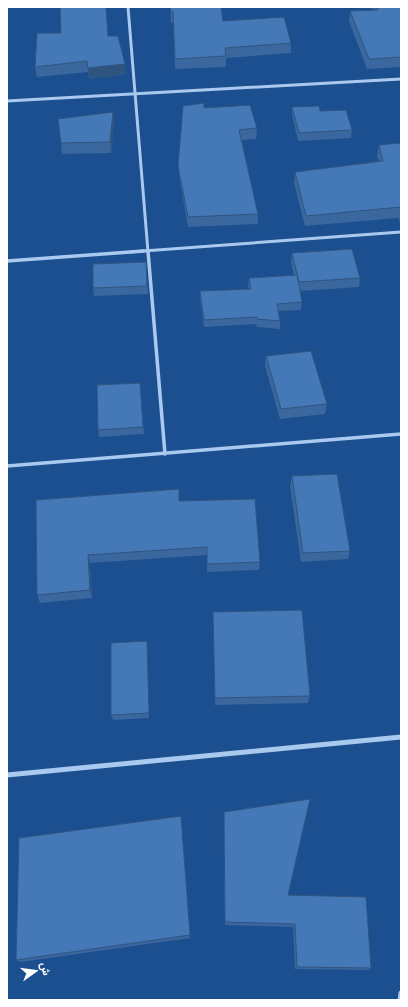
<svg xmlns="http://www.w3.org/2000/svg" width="408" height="1007" viewBox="0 0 408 1007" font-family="Manrope,Vazirmatn,sans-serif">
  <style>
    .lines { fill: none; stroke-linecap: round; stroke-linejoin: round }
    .minor-far2 { stroke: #a9c9ee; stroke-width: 3 }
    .minor-far1 { stroke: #a9c9ee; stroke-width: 3.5 }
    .minor { stroke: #a9c9ee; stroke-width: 5 }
    .wall { fill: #3a679d }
    .shaded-wall { fill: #305480 }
    .building { fill: #4478b7; stroke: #305480 }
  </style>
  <rect width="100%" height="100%" fill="#1b4f8f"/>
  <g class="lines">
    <g class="minor-far2">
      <path d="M 128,7 L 148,252"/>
      <path d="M 7,101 L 401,79"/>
      <path d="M 130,252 L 401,232"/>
    </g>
    <g class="minor-far1">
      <path d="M 148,251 L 165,454"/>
      <path d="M 7,261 L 144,251"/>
      <path d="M 7,466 L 401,434"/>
    </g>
    <g class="minor">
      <path d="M 7,775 L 401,737"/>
      <path d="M 400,1000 L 401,993"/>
    </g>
  </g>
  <g class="wall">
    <path d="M 170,7 L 221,7 L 223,21 L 291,43 L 291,53 L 226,58 L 226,67 L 175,69 L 173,23 L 171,23 Z"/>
    <path d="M 372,7 L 401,7 L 401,67 L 367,69 L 349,21 L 350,11 L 373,10 Z"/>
    <path d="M 108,36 L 126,74 L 89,79 L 88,72 L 37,77 L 35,67 Z"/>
    <path d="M 292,107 L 320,111 L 352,130 L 351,138 L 298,141 L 292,115 Z"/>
    <path d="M 204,108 L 257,128 L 256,139 L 242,140 L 258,214 L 258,224 L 188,227 L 179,176 L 178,166 Z"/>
    <path d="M 113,112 L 114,124 L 111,153 L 62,154 L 61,143 Z"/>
    <path d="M 401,143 L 401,224 L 398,218 L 305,226 L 294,183 L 295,172 L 379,161 L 377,156 L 379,145 Z"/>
    <path d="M 292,253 L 360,278 L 359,287 L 300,291 L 302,302 L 301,310 L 278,311 L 280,321 L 280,329 L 257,327 L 256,324 L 204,327 L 200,299 L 200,291 L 249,289 L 248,286 L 249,278 L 294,276 L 291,262 Z"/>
    <path d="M 146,262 L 148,294 L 94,296 L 93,288 Z"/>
    <path d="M 266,356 L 327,404 L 325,414 L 280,419 L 265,366 Z"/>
    <path d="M 140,383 L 144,434 L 99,437 L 98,430 Z"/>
    <path d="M 292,476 L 350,551 L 348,559 L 301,562 L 290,486 Z"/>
    <path d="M 36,500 L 179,501 L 260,562 L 259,570 L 207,572 L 207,555 L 90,563 L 92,598 L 40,603 L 37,595 Z"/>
    <path d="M 213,612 L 310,696 L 308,703 L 215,705 Z"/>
    <path d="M 147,641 L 147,647 L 149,718 L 113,720 L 111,715 Z"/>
    <path d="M 224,812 L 288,895 L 371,968 L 368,970 L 295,969 L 293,927 L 225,925 Z"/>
    <path d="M 181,816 L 190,938 L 21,962 L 16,960 Z"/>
  </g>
  <g class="shaded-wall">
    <path d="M 125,64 L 126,74 L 89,79 L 88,68 Z"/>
    <path d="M 113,112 L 114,124 L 111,153 L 110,142 Z"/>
    <path d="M 88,555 L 90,563 L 92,598 L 90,590 Z"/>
    <path d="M 147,641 L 147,647 L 149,718 L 149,713 Z"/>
  </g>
  <g class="building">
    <path d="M 60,7 L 106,7 L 108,36 L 118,36 L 125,64 L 88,68 L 87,61 L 35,67 L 37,33 L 61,33 Z"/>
    <path d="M 170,7 L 221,7 L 223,21 L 284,17 L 291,43 L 225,48 L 226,56 L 175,59 L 173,12 L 171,12 Z"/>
    <path d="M 377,7 L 401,7 L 401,57 L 369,59 L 350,11 L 378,10 Z"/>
    <path d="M 204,103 L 204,108 L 250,105 L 257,128 L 239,130 L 258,214 L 188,217 L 178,166 L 183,106 Z"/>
    <path d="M 319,106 L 320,111 L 346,110 L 352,130 L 299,133 L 292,107 Z"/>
    <path d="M 113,112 L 110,142 L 61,143 L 58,119 Z"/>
    <path d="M 401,143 L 401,208 L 401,207 L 306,216 L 295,172 L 383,161 L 379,145 Z"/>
    <path d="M 352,249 L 360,278 L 299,282 L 292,253 Z"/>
    <path d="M 146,262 L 147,286 L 93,288 L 93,264 Z"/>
    <path d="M 297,275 L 302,302 L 277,304 L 280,321 L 257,319 L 257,317 L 204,320 L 200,291 L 251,289 L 249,278 Z"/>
    <path d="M 311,351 L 327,404 L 281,409 L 266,356 Z"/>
    <path d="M 140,383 L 143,427 L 98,430 L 97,385 Z"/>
    <path d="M 337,474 L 350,551 L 303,553 L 292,476 Z"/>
    <path d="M 179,489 L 179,501 L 255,499 L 260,562 L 207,564 L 207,547 L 88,555 L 90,590 L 37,595 L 36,500 Z"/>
    <path d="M 302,610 L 310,696 L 215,698 L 213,612 Z"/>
    <path d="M 147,641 L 149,713 L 111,715 L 111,643 Z"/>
    <path d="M 310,799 L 288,895 L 366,897 L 371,968 L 297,967 L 295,924 L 225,922 L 224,812 Z"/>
    <path d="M 181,816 L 190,935 L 16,960 L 19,838 Z"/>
  </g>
  <rect width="408" height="1007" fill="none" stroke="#ffffff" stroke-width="16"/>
  <g transform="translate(36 971) rotate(76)" stroke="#1b4f8f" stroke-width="3" paint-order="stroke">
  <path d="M0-3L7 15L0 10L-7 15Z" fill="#ffffff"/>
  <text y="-6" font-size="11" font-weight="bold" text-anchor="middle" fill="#ffffff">ش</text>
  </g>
</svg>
